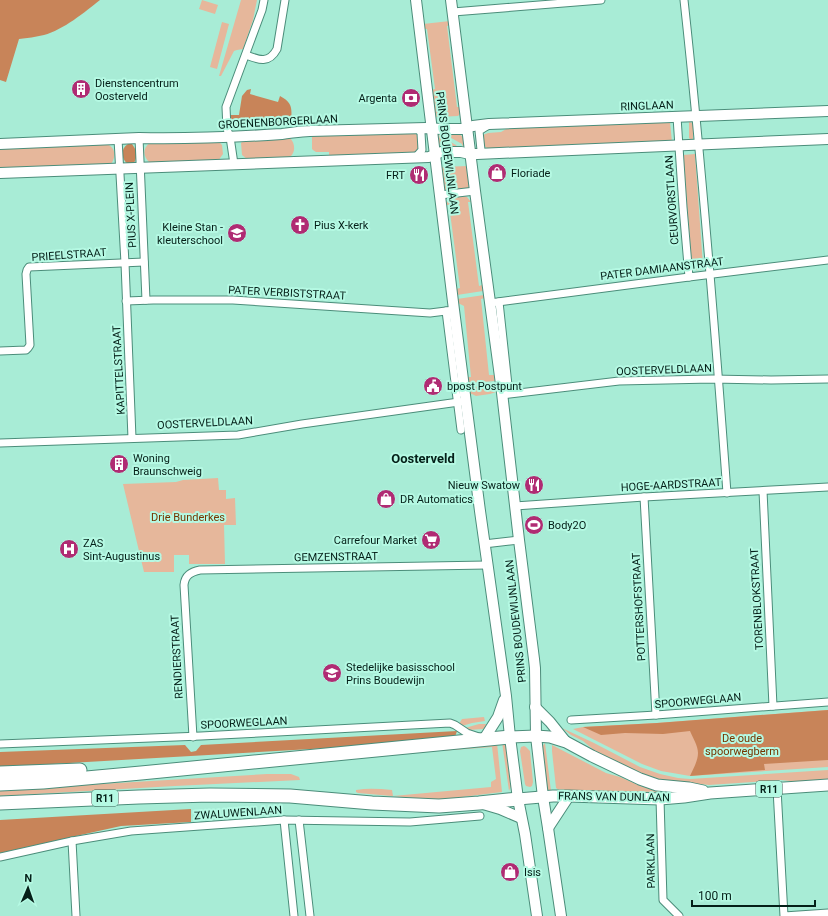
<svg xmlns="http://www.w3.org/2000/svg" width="828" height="916" viewBox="0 0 828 916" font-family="Roboto,sans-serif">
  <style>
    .green { fill: #e6b79b }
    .forest { fill: #c88459 }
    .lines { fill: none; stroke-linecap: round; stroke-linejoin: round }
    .street-casing { stroke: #4b8d7a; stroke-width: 9 }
    .secondary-casing { stroke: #4b8d7a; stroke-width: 12 }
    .primary-casing { stroke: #4b8d7a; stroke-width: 13 }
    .highway-casing { stroke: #4b8d7a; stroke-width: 15 }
    .street { stroke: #fff; stroke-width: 7 }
    .secondary { stroke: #fff; stroke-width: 10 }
    .primary { stroke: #fff; stroke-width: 11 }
    .highway { stroke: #fff; stroke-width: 13 }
    .labels { text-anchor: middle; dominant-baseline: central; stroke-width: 4; stroke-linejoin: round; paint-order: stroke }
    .shield { fill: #b5f9e3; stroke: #396055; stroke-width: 1 }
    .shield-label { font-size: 10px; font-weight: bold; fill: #041f18 }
    .poi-label { font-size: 11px; fill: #041f18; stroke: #b5f9e3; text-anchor: start }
    .street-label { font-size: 11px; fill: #041f18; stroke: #b5f9e3 }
    .park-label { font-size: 11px; fill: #743500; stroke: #b5f9e3 }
    .quarter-label { font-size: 13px; font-weight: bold; fill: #041f18; stroke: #b5f9e3 }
  </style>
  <rect width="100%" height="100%" fill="#a8ecd6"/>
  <g class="green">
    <path d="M 202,0 L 218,5 L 215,14 L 199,9 Z"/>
    <path d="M 241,0 L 257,0 L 253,20 L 243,49 L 237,50 L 234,51 L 221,76 L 219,76 Z"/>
    <path d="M 450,21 L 450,25 L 447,26 L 457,107 L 459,107 L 460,114 L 458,116 L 437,117 L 434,115 L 431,90 L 435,89 L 427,29 L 424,29 L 423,24 Z"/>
    <path d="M 222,22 L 229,24 L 217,69 L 210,67 Z"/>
    <path d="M 670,122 L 672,142 L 490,149 L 487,148 L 484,146 L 483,135 L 488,133 L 501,132 L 508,128 Z"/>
    <path d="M 689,122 L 693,123 L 693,138 L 692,140 L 691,140 L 689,138 Z"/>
    <path d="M 415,133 C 421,139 421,148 413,153 L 329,156 L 329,152 L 316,152 L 313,150 L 312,149 L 312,136 L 313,135 Z"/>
    <path d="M 445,133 L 458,133 L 464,138 L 465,143 L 463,147 L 462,144 L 446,135 Z"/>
    <path d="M 439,134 L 441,137 L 456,145 L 458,148 C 446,148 440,151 437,137 Z"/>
    <path d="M 290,138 C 295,143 296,152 290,157 L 247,159 L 242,155 L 241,143 L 243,141 Z"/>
    <path d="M 217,140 L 222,145 L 223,154 L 218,161 L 150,163 C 143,157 142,148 150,143 Z"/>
    <path d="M 107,144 C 116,148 116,157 111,164 L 0,170 L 0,148 Z"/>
    <path d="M 695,154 L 703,266 C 702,271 698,271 693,269 L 692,265 L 683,155 Z"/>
    <path d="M 468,166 L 470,188 L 444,191 L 441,167 Z"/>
    <path d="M 463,196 L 467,197 L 471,202 L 468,202 L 479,286 L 482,285 L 483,291 L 457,295 L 456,289 L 460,288 L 449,205 L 446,205 C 448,196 456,197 463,196 Z"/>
    <path d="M 484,295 L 485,298 L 481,299 L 489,375 L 494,375 L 495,381 L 468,383 L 467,377 L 471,377 L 464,306 L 458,303 L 457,299 Z"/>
    <path d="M 494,384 L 496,392 L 490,394 L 476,396 L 472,394 L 469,395 L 468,388 Z"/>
    <path d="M 218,478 L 219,490 L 226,490 L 226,499 L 235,498 L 236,525 L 224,525 L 225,564 L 189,564 L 189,555 L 174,555 L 174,572 L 144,572 L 123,484 L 176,482 L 183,480 Z"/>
    <path d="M 828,710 L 828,767 L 690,776 L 661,771 L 642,764 L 573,729 L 583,727 L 657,723 Z"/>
    <path d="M 484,717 L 485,721 L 472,723 L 462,726 L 459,724 L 462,719 Z"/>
    <path d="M 479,724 L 486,724 L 485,727 L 483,729 L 468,730 L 465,728 Z"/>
    <path d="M 562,728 L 594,743 L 640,767 L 660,774 L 678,778 L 690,779 L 828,770 L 828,780 L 799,782 L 781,780 L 709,785 L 663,780 L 643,774 L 623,765 L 595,751 L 583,741 L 571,735 Z"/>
    <path d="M 502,742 L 504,743 L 506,745 L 511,786 L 509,791 Z"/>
    <path d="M 497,743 L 502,792 L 446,799 C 435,803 425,802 414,798 L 358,793 L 356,792 L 356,790 C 368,788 380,789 392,790 L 393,796 L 491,787 L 491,782 L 496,779 L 492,747 L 439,751 L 450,747 Z"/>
    <path d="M 545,743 L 551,791 L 547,790 L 542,747 Z"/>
    <path d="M 552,745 L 606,773 L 620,777 L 643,787 L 660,790 L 659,792 L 559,790 L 556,788 L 552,751 Z"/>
    <path d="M 524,746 L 526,747 L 530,751 L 533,782 L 532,786 L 530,787 L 526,786 L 525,784 L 520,751 L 521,747 Z"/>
    <path d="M 267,774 L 291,774 L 299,777 L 300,780 L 175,786 L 0,796 L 0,790 Z"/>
  </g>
  <g class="forest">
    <path d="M 0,0 L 100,0 C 85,12 63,30 44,35 C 36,37 27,38 19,39 L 6,82 L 0,80 Z"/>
    <path d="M 251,89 L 250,94 L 278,102 L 280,96 C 295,104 291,111 291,125 L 231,128 L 230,115 L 239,115 L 242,96 L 247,90 Z"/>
    <path d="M 128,144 L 132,144 C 137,151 138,155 134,163 L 128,164 C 121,159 120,149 128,144 Z"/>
    <path d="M 828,710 L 828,760 L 764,764 L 765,770 L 690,776 C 693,769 698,761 698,753 C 698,746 693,738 690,731 L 663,734 L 625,733 L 601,735 L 583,727 L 657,723 Z"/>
    <path d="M 457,731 L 455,737 L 329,748 L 0,767 L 0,752 L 185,745 L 191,752 L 196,751 L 201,745 Z"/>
    <path d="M 191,809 L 191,822 L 121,826 L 94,832 L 0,853 L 0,820 Z"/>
  </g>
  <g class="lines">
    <g class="street-casing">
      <g id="street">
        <path d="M 684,0 C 702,164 715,328 727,493"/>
        <path d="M 453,12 L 601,0"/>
        <path d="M 246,55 C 259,60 269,64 277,49 L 285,0"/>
        <path d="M 677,117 L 683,207 L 689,277"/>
        <path d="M 139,138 L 146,300"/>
        <path d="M 118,139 L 125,263 L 132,438"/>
        <path d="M 484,154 L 481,150 L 479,131 L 487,126"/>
        <path d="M 416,157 L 422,150 L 421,133 L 418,129"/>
        <path d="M 234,164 L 230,137 L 227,129 L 226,107 L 262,10 L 264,0"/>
        <path d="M 440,195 L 475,191"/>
        <path d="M 126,301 L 153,300 L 233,300 L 430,313 L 454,310"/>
        <path d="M 499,302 L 508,385 L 502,395"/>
        <path d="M 490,303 L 689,277 L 828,260"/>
        <path d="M 446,311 L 461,430"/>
        <path d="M 0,351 L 26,350 L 28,348 L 30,345 L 26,274 L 27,270 L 29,267 L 144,262"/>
        <path d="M 502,395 L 619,381 L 712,379 L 771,380 L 828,379"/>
        <path d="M 0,443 L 238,435 L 302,424 L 466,401"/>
        <path d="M 763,491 L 773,706"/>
        <path d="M 644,497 L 656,715"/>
        <path d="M 515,506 L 644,497 L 828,487"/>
        <path d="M 484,544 L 519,540"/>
        <path d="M 571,720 L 656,715 L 828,702"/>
        <path d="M 193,737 L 184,585 C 185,575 191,572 200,570 L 487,565"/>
        <path d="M 0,744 L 201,736 L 450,723 L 455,725 L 467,733 L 479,737"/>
        <path d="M 777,789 L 784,916 L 828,913"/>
        <path d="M 660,799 L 663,900 L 679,916"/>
        <path d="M 284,820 L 294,916"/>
        <path d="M 299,820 L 310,916"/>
        <path d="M 72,841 L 76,916"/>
        <path d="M 0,857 L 72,841 L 131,831 L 284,820 L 410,822 L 480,816"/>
      </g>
    </g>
    <g class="secondary-casing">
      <g id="secondary">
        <path d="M 416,0 L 454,310 L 480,511 L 506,696 L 510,737 L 518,799 L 525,834 L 537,916"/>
        <path d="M 451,0 L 475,191 L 501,384 L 519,540 L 534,659 L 535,668 L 536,736 L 543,797 L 548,828 L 561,916"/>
        <path d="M 0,144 L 139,138 C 187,139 235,137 282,134 C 292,133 300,131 310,131 L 426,128 L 441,129 L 463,129 L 473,126 L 489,124 L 828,111"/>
        <path d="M 0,173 L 429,157 L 441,152 L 461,152 L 470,154 L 477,154 L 828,139"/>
        <path d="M 535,707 L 550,722 L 566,742"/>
        <path d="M 484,739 L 498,717 L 504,700"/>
        <path d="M 483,804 L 500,809 L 521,818"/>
        <path d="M 548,828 L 569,796"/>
      </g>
    </g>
    <g class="primary-casing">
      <g id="primary">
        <path d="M 510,737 L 536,736 L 550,737 L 566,742 L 592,756 L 640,779 L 657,785 L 689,788 L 703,791"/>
        <path d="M 518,799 L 553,796 L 569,796 L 660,799 L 684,797 L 710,793 L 828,785"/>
      </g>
    </g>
    <g class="highway-casing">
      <g id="highway">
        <path d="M 0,773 L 80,770"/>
        <path d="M 0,784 L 43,782 L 141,773 L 510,737"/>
        <path d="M 0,803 L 139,797 L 210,795 L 290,796 L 372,803 L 439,806 L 479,803 L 518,799"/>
      </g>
    </g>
    <use href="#street" class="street"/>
    <use href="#secondary" class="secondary"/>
    <use href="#primary" class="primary"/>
    <use href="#highway" class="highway"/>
  </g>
  <defs>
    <g id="building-disc" transform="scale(1)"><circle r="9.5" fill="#b02b73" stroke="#b5f9e3"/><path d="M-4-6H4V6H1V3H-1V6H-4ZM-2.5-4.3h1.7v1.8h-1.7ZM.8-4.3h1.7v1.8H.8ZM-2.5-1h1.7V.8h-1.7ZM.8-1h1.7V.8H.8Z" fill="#fff"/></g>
    <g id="bank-disc" transform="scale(1)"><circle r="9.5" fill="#b02b73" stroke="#b5f9e3"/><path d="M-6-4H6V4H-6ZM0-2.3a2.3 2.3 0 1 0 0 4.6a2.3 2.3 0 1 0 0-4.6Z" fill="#fff"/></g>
    <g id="shop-disc" transform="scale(1)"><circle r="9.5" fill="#b02b73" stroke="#b5f9e3"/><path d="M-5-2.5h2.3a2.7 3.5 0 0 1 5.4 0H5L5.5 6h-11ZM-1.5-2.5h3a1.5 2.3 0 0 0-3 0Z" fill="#fff"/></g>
    <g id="restaurant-disc" transform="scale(1)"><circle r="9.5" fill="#b02b73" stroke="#b5f9e3"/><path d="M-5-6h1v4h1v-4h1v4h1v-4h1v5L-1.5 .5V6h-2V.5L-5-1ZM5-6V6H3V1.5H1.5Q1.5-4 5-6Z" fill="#fff"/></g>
    <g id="church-disc" transform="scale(1)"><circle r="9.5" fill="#b02b73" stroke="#b5f9e3"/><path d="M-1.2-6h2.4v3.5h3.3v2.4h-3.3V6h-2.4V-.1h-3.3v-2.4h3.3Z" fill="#fff"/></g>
    <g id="school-disc" transform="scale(1)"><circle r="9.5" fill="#b02b73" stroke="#b5f9e3"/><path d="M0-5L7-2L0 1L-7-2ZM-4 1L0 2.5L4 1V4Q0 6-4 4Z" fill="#fff"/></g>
    <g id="civic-disc" transform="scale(1)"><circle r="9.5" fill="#b02b73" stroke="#b5f9e3"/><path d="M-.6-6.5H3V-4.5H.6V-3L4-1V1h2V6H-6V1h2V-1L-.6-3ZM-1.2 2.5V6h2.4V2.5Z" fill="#fff"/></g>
    <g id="stadium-disc" transform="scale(1)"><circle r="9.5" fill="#b02b73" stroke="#b5f9e3"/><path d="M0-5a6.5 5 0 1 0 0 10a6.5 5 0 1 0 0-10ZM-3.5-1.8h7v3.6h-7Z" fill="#fff"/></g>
    <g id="supermarket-disc" transform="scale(1)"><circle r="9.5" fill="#b02b73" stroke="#b5f9e3"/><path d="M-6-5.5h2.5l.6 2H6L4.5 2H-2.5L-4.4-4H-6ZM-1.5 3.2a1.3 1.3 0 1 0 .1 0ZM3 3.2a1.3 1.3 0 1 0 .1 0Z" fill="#fff"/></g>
    <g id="hospital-disc" transform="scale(1)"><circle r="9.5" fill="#b02b73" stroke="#b5f9e3"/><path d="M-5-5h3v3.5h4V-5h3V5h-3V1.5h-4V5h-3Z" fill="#fff"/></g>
  </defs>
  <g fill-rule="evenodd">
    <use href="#building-disc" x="81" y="89"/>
    <use href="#bank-disc" x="411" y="98"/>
    <use href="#shop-disc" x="497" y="173"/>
    <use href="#restaurant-disc" x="419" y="175"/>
    <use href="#church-disc" x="300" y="225"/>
    <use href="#school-disc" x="237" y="233"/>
    <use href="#civic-disc" x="433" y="386"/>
    <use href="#building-disc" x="119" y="464"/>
    <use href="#restaurant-disc" x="534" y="485"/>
    <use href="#shop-disc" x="386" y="499"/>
    <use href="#stadium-disc" x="534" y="525"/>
    <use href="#supermarket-disc" x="431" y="540"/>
    <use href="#hospital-disc" x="69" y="549"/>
    <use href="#school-disc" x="332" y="673"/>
    <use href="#shop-disc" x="510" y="872"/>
  </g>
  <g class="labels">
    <g class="shield">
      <rect x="756" y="781" width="26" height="16" rx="3"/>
      <rect x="92" y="790" width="26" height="16" rx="3"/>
    </g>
    <g class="shield-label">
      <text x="769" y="789">R11</text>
      <text x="105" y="798">R11</text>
    </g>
    <g class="poi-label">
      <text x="95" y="83">Dienstencentrum<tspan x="95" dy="13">Oosterveld</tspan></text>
      <text x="397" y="98" text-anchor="end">Argenta</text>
      <text x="511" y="173">Floriade</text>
      <text x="405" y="175" text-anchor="end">FRT</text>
      <text x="314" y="225">Pius X-kerk</text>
      <text x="223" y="227" text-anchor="end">Kleine Stan -<tspan x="223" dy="13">kleuterschool</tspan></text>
      <text x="447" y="386">bpost Postpunt</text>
      <text x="133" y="458">Woning<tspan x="133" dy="13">Braunschweig</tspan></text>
      <text x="520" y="485" text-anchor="end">Nieuw Swatow</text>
      <text x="400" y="499">DR Automatics</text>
      <text x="548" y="525">Body2O</text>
      <text x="417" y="540" text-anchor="end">Carrefour Market</text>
      <text x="83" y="543">ZAS<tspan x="83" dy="13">Sint-Augustinus</tspan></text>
      <text x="346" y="667">Stedelijke basisschool<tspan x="346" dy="13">Prins Boudewijn</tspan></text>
      <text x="524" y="872">Isis</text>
    </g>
    <g class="street-label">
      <text transform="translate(647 106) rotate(-2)">RINGLAAN</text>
      <text transform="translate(278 122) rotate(-3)">GROENENBORGERLAAN</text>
      <text transform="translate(447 153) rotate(83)">PRINS BOUDEWIJNLAAN</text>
      <text transform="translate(672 200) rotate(-94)">CEURVORSTLAAN</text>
      <text transform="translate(131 215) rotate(-93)">PIUS X-PLEIN</text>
      <text transform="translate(69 255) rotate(-4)">PRIEELSTRAAT</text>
      <text transform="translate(662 269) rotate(-7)">PATER DAMIAANSTRAAT</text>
      <text transform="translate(287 293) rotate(3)">PATER VERBISTSTRAAT</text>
      <text transform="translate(119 370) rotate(-93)">KAPITTELSTRAAT</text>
      <text transform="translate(664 370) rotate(-2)">OOSTERVELDLAAN</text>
      <text transform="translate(205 423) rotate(-3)">OOSTERVELDLAAN</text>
      <text transform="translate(671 485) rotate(-3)">HOGE-AARDSTRAAT</text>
      <text transform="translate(336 557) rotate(-1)">GEMZENSTRAAT</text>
      <text transform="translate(757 599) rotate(-93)">TORENBLOKSTRAAT</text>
      <text transform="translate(639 607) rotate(-93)">POTTERSHOFSTRAAT</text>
      <text transform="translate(516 621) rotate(-96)">PRINS BOUDEWIJNLAAN</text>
      <text transform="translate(177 657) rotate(-93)">RENDIERSTRAAT</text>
      <text transform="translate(698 701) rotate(-5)">SPOORWEGLAAN</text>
      <text transform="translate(244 723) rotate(-3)">SPOORWEGLAAN</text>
      <text transform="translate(614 797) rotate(1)">FRANS VAN DUNLAAN</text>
      <text transform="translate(238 813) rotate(-4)">ZWALUWENLAAN</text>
      <text transform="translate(651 861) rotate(-91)">PARKLAAN</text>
    </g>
    <g class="park-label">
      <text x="188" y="517">Drie Bunderkes</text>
      <text x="742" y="738">De oude<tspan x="742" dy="13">spoorwegberm</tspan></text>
    </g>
    <g class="quarter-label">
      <text x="423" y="458">Oosterveld</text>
    </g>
  </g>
  <g transform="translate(28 888) rotate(2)" stroke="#b5f9e3" stroke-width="3" paint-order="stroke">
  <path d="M0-3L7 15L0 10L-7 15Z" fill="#041f18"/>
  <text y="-6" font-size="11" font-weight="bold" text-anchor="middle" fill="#041f18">N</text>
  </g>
  <path d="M692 900v6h123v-6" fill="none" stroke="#041f18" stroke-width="2"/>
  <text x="698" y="900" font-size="12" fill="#041f18" stroke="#b5f9e3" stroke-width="3" paint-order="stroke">100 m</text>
</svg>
